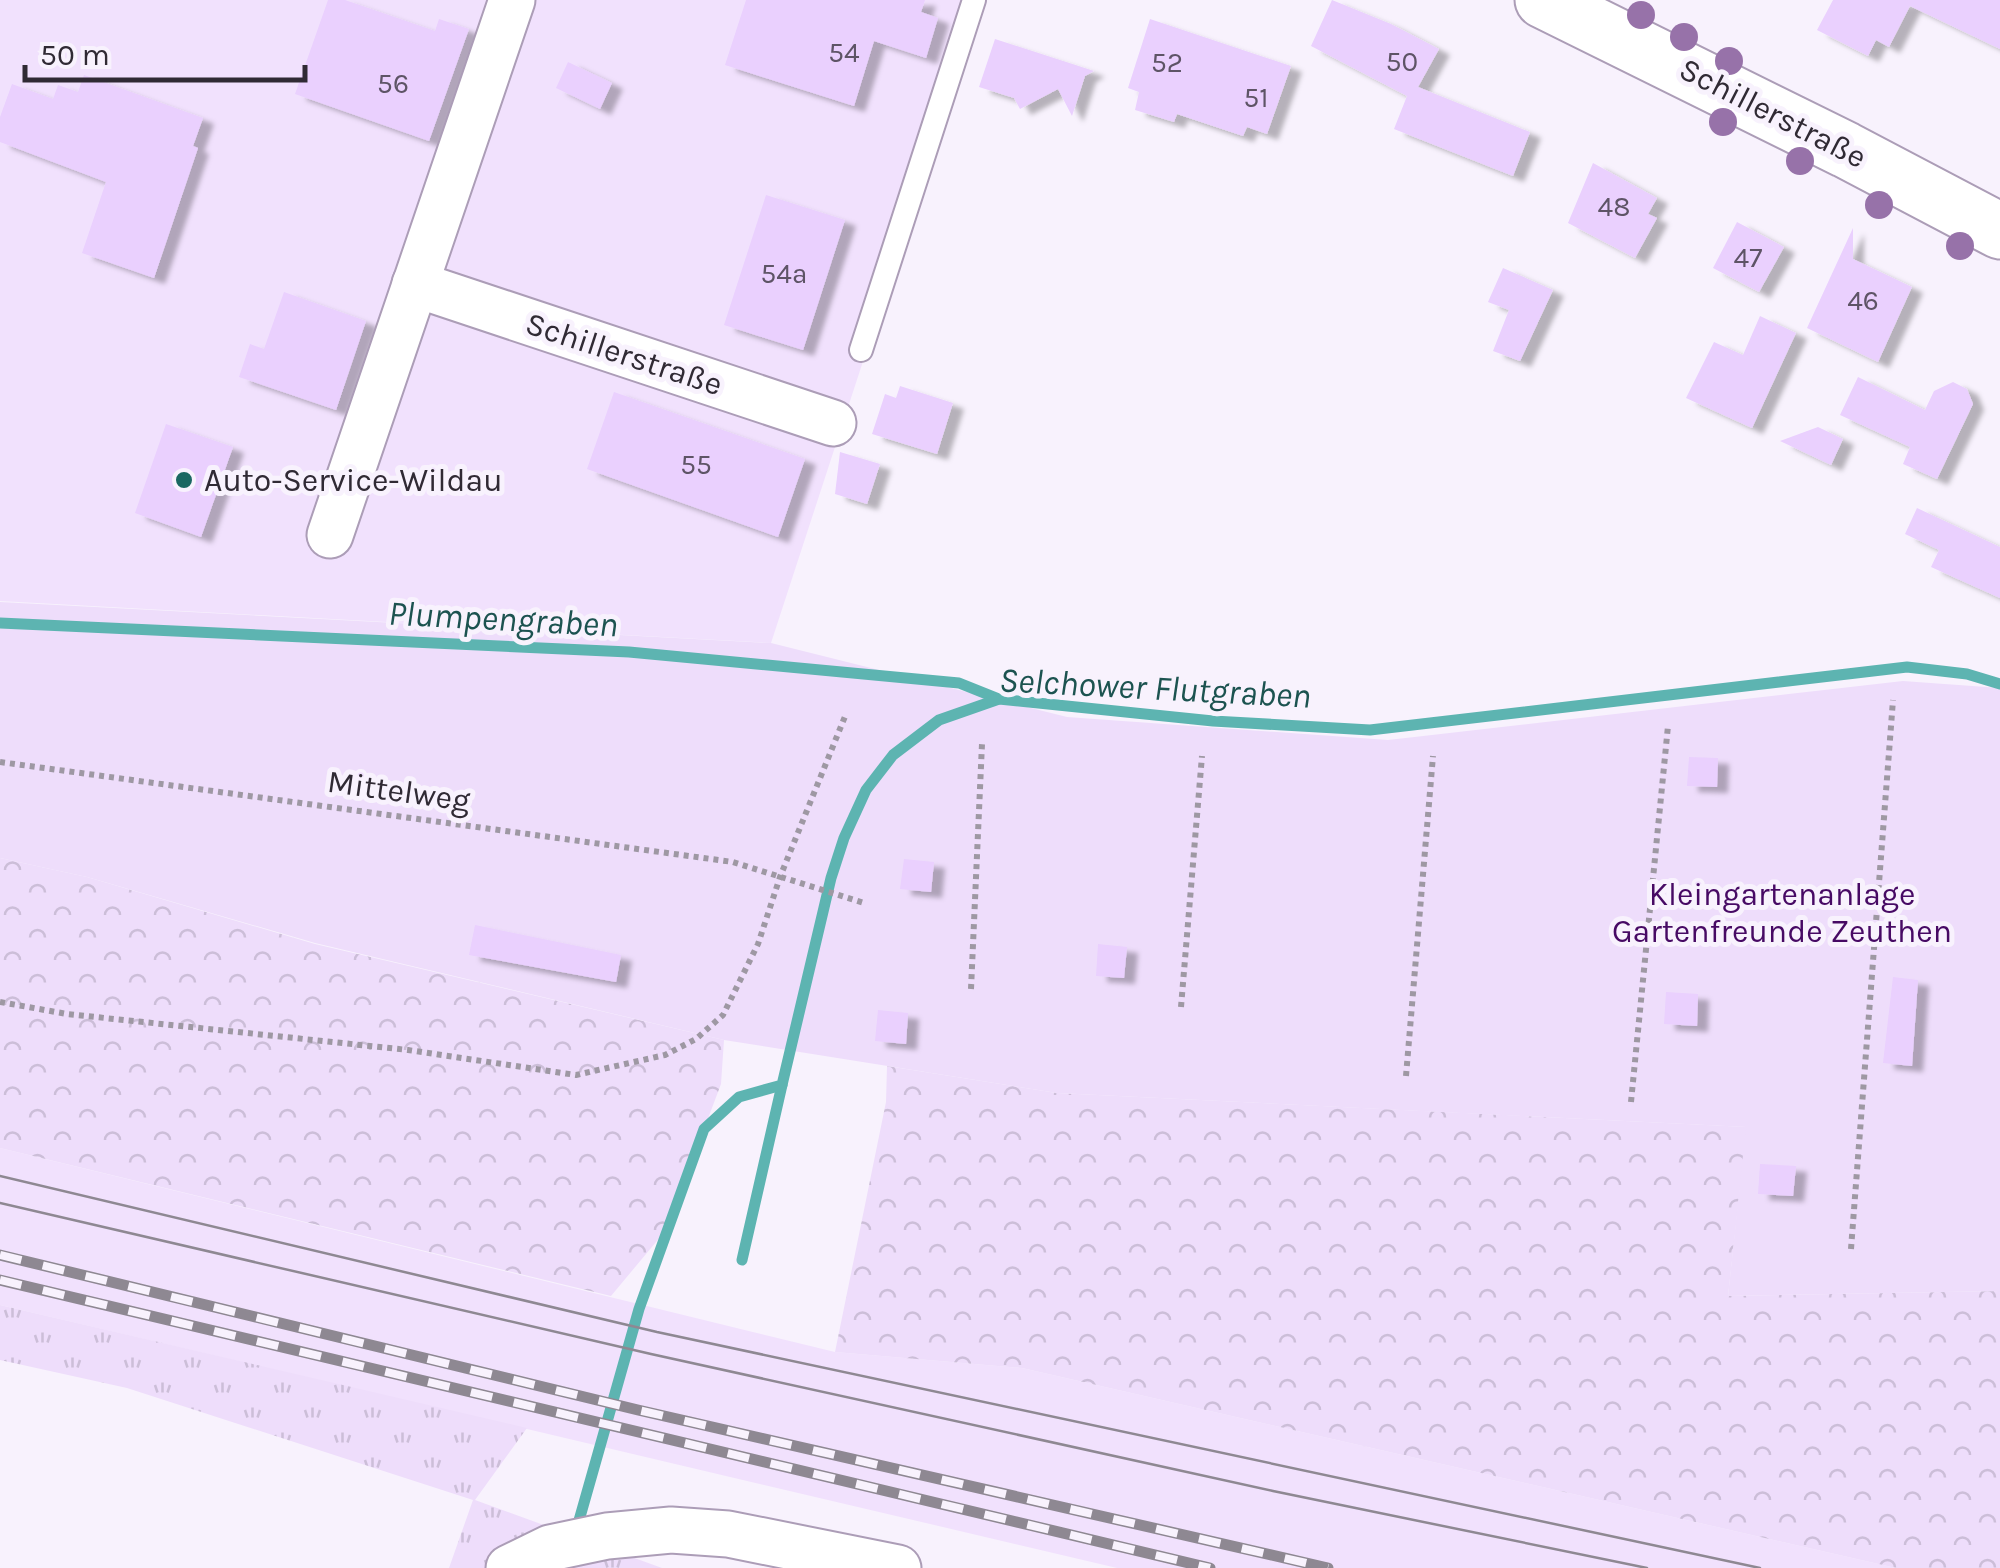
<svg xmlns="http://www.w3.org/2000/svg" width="2000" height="1568" viewBox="0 0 2000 1568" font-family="Karla,sans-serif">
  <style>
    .built { fill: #f1e1fd }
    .grass { fill: url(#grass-tufts) }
    .forest { fill: url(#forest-crowns) }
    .green { fill: #eeddfb }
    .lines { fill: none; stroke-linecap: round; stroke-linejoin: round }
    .stream { stroke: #5db4b1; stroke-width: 11 }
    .building { fill: #ead0fe; filter: url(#shadow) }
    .lane-casing { stroke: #ac9db7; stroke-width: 26 }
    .street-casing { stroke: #ac9db7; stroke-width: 49 }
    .secondary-casing { stroke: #ac9db7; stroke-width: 59 }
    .path { stroke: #9e98a3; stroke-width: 6; stroke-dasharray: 5 5; stroke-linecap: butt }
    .lane { stroke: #fff; stroke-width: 22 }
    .street { stroke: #fff; stroke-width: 45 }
    .secondary { stroke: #fff; stroke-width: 55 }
    .tram { stroke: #8e8892; stroke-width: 2.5 }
    .rail-casing { stroke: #8e8892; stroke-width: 11 }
    .rail { stroke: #f8f2fd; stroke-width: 8; stroke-dasharray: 22; stroke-linecap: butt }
    .tree { fill: #9772a9 }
    .poi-dot { fill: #1a6762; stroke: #f8f2fd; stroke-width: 4 }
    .labels { text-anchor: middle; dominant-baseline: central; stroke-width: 10; stroke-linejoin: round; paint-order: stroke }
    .number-label { font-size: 28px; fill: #5e5466 }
    .street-label { font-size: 32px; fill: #302a34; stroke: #f8f2fd }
    .poi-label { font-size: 32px; fill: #302a34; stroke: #f8f2fd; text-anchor: start }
    .park-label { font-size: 32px; fill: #470a64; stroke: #f8f2fd }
    .water-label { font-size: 35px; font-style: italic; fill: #1c5350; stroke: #f8f2fd }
  </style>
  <defs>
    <pattern id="grass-tufts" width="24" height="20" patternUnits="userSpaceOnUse" patternTransform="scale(2.5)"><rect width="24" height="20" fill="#eeddfb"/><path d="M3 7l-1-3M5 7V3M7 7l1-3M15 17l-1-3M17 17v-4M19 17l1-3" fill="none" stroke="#ccbed8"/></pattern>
    <pattern id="forest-crowns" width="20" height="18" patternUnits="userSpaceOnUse" patternTransform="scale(2.5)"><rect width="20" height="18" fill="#eeddfb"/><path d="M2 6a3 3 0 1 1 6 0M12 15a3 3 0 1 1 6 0" fill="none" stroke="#ccbed8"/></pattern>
    <filter id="shadow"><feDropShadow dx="11" dy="6" stdDeviation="2.5" flood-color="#0004"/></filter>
  </defs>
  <rect width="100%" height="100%" fill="#f8f2fd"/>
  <g class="built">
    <path d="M 0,0 L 981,0 L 771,643 L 0,601 Z"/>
    <path d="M 0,1148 L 835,1352 L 1022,1368 L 1896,1568 L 1117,1568 L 0,1305 Z"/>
  </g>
  <path class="grass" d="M 0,1305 L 527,1428 L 475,1500 L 662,1568 L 449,1568 L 473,1500 L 127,1388 L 0,1360 Z"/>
  <g class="forest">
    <path d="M 0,858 L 87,877 L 315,944 L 724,1040 L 721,1084 L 666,1230 L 611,1296 L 0,1148 Z"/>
    <path d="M 887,1066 L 1057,1093 L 1747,1127 L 1728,1296 L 2000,1291 L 2000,1568 L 1896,1568 L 1022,1368 L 835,1352 L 886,1102 Z"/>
  </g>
  <path class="green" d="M 0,602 L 771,643 L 1067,717 L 1388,740 L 1903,681 L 2000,688 L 2000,1291 L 1728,1296 L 1746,1127 L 1057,1093 L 724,1040 L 315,943 L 87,877 L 0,858 Z"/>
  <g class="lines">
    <g class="stream">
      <path d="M 0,623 L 629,652 L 959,683 L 999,699"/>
      <path d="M 742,1260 L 782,1085"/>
      <path d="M 576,1531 L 639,1309 L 704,1129 L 739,1097 L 782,1085 L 831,878 L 844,838 L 866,790 L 893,755 L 939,720 L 999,699 L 1213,721 L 1370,730 L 1907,667 L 1967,674 L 2000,684"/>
    </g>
  </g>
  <g class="building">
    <path d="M 328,0 L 345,0 L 435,31 L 439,19 L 469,29 L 429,141 L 295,94 Z"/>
    <path d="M 746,0 L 925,0 L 921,12 L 938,18 L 926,58 L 874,41 L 854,106 L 725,65 Z"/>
    <path d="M 1332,0 L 1391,24 L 1439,49 L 1418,87 L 1530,132 L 1513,176 L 1394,129 L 1407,96 L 1311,46 Z"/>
    <path d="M 1833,0 L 2000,0 L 2000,49 L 1910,6 L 1889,47 L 1876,40 L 1868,56 L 1817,30 Z"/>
    <path d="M 1150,19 L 1291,66 L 1267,134 L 1247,127 L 1243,136 L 1177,114 L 1174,122 L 1135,110 L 1139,92 L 1128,88 Z"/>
    <path d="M 995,39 L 1094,71 L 1085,76 L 1072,116 L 1058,89 L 1020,109 L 1014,98 L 979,87 Z"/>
    <path d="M 568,62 L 612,83 L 600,109 L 556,88 Z"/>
    <path d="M 84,75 L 203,118 L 193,146 L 198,148 L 154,278 L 82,253 L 106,182 L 0,142 L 0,117 L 12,84 L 53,99 L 58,85 L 78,92 Z"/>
    <path d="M 1593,163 L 1657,198 L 1648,214 L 1657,218 L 1635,258 L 1568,223 Z"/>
    <path d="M 766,195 L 845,220 L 803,350 L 724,325 Z"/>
    <path d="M 1737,222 L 1784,247 L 1759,292 L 1713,268 Z"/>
    <path d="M 1853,228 L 1853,259 L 1912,287 L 1878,362 L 1807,328 Z"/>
    <path d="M 1503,268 L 1553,290 L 1520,361 L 1493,351 L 1509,310 L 1488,302 Z"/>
    <path d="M 284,292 L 366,321 L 336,410 L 239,377 L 250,344 L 264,349 Z"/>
    <path d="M 1760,316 L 1796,333 L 1752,428 L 1686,398 L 1714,342 L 1743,355 Z"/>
    <path d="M 1858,377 L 1925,410 L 1934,391 L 1953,382 L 1967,389 L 1973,404 L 1937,479 L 1903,464 L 1910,447 L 1840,415 Z"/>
    <path d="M 900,386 L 953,403 L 937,454 L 872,434 L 885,394 L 896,398 Z"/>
    <path d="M 614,392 L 805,459 L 778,537 L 587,469 Z"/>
    <path d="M 166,424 L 233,447 L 201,537 L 135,513 Z"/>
    <path d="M 1818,427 L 1843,439 L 1831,465 L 1780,441 Z"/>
    <path d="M 840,452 L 880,464 L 867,504 L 835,494 Z"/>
    <path d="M 1917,508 L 2000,547 L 2000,598 L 1931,567 L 1939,550 L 1905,534 Z"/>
    <path d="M 1689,757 L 1718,758 L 1717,787 L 1687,786 Z"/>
    <path d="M 904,859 L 934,862 L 931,892 L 900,889 Z"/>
    <path d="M 475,925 L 621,955 L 616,982 L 469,955 Z"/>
    <path d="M 1098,944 L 1127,947 L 1124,978 L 1096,976 Z"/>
    <path d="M 1893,977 L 1918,980 L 1912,1066 L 1883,1063 Z"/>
    <path d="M 1666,992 L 1698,994 L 1697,1026 L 1664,1024 Z"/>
    <path d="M 878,1010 L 908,1013 L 906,1044 L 875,1041 Z"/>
    <path d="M 1760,1164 L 1796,1166 L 1793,1196 L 1758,1194 Z"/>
  </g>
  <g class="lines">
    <g class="lane-casing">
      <path id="lane" d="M 861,350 L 974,0"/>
    </g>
    <g class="street-casing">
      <g id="street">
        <path d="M 415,284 L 833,423"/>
        <path d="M 330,535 L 512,0"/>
        <path d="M 509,1568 L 550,1548 L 607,1536 L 671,1530 L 728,1534 L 898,1568"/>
      </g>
    </g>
    <g class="secondary-casing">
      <path id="secondary" d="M 1543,0 L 1846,150 L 2000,231"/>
    </g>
    <g class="path">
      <path d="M 0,762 L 733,862 L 864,903"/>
      <path d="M 971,989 L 982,744"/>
      <path d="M 0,1002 L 67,1014 L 408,1050 L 576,1075 L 665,1055 L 696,1039 L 723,1015 L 758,944 L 780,877 L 846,714"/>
      <path d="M 1181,1007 L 1202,756"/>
      <path d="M 1406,1076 L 1433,756"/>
      <path d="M 1631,1102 L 1668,726"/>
      <path d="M 1851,1249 L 1893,700"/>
    </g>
    <use href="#lane" class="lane"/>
    <use href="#street" class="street"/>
    <use href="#secondary" class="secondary"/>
    <g class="tram">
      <path d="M 0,1176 L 657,1332 L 1760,1568"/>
      <path d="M 0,1203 L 651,1354 L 1273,1491 L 1647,1568"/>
    </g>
    <g class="rail-casing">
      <g id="rail">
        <path d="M 0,1255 L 638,1410 L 1328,1568"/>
        <path d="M 0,1280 L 1210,1568"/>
      </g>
    </g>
    <use href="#rail" class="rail"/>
  </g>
  <g class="tree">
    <circle cx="1641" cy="15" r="14"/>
    <circle cx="1684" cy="37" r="14"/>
    <circle cx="1729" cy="61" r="14"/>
    <circle cx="1723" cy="122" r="14"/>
    <circle cx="1800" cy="161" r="14"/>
    <circle cx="1879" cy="205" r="14"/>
    <circle cx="1960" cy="246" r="14"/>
  </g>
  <circle class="poi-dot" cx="184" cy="480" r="10"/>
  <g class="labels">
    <g class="number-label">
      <text x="844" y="52">54</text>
      <text x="1402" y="61">50</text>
      <text x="1167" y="62">52</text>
      <text x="393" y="83">56</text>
      <text x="1256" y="97">51</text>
      <text x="1614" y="206">48</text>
      <text x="1748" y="257">47</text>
      <text x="784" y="273">54a</text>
      <text x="1863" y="300">46</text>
      <text x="696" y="464">55</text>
    </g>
    <g class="street-label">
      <text transform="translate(1773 113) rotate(27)">Schillerstraße</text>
      <text transform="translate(624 354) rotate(18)">Schillerstraße</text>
      <text transform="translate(399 791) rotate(8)">Mittelweg</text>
    </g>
    <g class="poi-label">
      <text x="204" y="480">Auto-Service-Wildau</text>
    </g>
    <g class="park-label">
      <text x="1782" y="894">Kleingartenanlage<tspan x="1782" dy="37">Gartenfreunde Zeuthen</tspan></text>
    </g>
    <g class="water-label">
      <text transform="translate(503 619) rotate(3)">Plumpengraben</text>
      <text transform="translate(1155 688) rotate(3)">Selchower Flutgraben</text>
    </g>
  </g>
  <path d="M25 65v15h280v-15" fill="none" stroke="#302a34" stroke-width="5"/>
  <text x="40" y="65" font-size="30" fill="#302a34" stroke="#f8f2fd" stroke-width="8" paint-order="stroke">50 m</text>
</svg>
